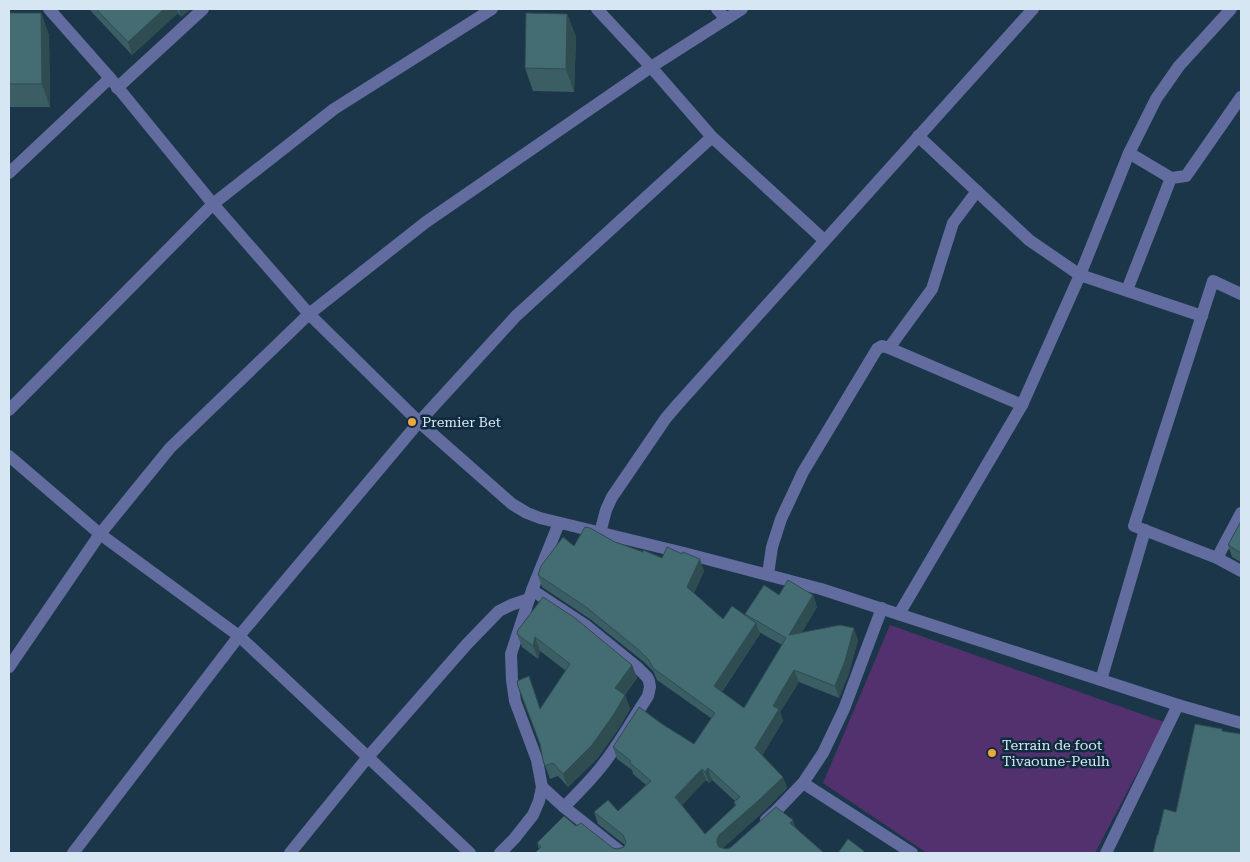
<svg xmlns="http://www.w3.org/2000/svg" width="1250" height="862" viewBox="0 0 1250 862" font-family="'Roboto Serif',serif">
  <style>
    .green { fill: #53316e }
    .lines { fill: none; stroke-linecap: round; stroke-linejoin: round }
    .minor { stroke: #626c9f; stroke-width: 12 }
    .tertiary { stroke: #626c9f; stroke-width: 12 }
    .wall { fill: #3a5e63; fill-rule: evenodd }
    .shaded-wall { fill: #2f4c50 }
    .building { fill: #436d73; stroke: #2f4c50; fill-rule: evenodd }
    .poi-dot { fill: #eda83c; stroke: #112b3e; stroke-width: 2 }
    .labels { text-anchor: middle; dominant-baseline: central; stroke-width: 5; stroke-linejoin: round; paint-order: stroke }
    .poi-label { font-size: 14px; fill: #d6e6f2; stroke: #112b3e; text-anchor: start }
  </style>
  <rect width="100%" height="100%" fill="#1b3649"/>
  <path class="green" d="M 890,625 L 1164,722 L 1095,853 L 927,853 L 823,783 Z"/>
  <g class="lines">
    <g class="minor">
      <path d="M 597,9 L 651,67 L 712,137 L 824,240"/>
      <path d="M 717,9 L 726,19"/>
      <path d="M 117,88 L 203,9"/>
      <path d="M 918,136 L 1029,240 L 1080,275 L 1202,316"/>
      <path d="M 1129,153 L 1171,178 L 1186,176 L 1241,97"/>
      <path d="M 9,173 L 110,78"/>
      <path d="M 1127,290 L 1171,178"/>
      <path d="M 1241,294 L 1213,281 L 1134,526 L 1217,558 L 1241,571"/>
      <path d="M 889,348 L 932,289 L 953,223 L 977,191"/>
      <path d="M 9,410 L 213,204 L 334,109 L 492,9"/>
      <path d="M 9,456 L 100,534 L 239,636 L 470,853"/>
      <path d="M 600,533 L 606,510 L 612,497 L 666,418 L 678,404 L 1033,9"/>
      <path d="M 1217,558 L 1241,513"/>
      <path d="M 768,574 L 772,547 L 781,519 L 803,472 L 877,349 L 882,346 L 889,348 L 1022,405"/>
      <path d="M 532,590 L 585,625 L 638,668 L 647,677 L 649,681 L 650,687 L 648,696 C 633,719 619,745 601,767 C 590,781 577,794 564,807"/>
      <path d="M 899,614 L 1022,405 L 1080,275 L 1129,153 L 1156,99 L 1179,66 L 1231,9"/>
      <path d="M 9,667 L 100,534 L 170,448 L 309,314 L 426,222 L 651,67 L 742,9"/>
      <path d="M 1101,680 L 1145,530"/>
      <path d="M 803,783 L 912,853"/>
      <path d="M 542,787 L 564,807 L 622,853"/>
      <path d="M 766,820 L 777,810 L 803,783 L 823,753 L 844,709 L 882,608"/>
      <path d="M 73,853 L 239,636 L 419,422 L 516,316 L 712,137"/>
      <path d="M 290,853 L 368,757 L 467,644 L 499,611 L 511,605 L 529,599"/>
      <path d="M 500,853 L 514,839 L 533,815 L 539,801 L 542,787 L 537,760 L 515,701 L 512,680 L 511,654 L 532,590 L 559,523"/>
      <path d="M 1106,853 L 1178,705"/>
    </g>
    <path class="tertiary" d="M 49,9 L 110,78 L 213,204 L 309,314 L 419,422 L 512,504 L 527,513 L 540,518 L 684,553 L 821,589 L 1178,705 L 1241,723"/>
  </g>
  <g class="wall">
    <path d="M 89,9 L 191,9 L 181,17 L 178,13 L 132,55 Z"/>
    <path d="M 9,13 L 41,13 L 49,35 L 50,107 L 9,107 Z"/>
    <path d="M 567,14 L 576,37 L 574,92 L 533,91 L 525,68 Z"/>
    <path d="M 1241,521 L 1241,562 L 1232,557 L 1228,545 Z"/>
    <path d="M 615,542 L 662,558 L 704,571 L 694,593 L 723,619 L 745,615 L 779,595 L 813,595 L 817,607 L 802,632 L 858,640 L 849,673 L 839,698 L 799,682 L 780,712 L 783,721 L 762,755 L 783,777 L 787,788 L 762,813 L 723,848 L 726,849 L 793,820 L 795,828 L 824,853 L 539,849 L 537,843 L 576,826 L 613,848 L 617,849 L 624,847 L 625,845 L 598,824 L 594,812 L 618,811 L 646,785 L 633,774 L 632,770 L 617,759 L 613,747 L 662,724 L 694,744 L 711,718 L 657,680 L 653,671 L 644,662 L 590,619 L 542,587 L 538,575 L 574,546 ZM 759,632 L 782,645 L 744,708 L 722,692 L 760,634 ZM 706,780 L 709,783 L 712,780 L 735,801 L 734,802 L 735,807 L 705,834 L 682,805 Z"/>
    <path d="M 518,630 L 632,665 L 637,678 L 625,695 L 630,709 L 619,728 L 597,759 L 568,787 L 558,776 L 550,779 L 543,760 L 541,709 L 566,671 L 540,651 L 538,659 L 522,647 L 517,634 Z"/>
  </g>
  <g class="shaded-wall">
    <path d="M 164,9 L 177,9 L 178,13 L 132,55 L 128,42 Z"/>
    <path d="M 179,9 L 191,9 L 181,17 Z"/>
    <path d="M 41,13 L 49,35 L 50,107 L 42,84 Z"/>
    <path d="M 567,14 L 576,37 L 574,92 L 566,69 Z"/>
    <path d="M 700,559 L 704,571 L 691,599 L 687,587 Z"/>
    <path d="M 813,595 L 817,607 L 793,646 L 789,635 Z"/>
    <path d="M 756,623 L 760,634 L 718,697 L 714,686 Z"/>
    <path d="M 854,628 L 858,640 L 849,673 L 839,698 L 835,686 Z"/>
    <path d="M 535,637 L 540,651 L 538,659 L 533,646 Z"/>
    <path d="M 632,665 L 637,678 L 620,701 L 615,688 Z"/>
    <path d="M 794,670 L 799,682 L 780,712 L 783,721 L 760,760 L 755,748 L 773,706 Z"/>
    <path d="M 625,695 L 630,709 L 619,728 L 597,759 L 568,787 L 563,774 Z"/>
    <path d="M 708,768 L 712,780 L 709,783 L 705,772 Z"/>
    <path d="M 702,769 L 706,780 L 679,808 L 675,797 Z"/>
    <path d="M 783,777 L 787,788 L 762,813 L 724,847 L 721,851 L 717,843 L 717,839 L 719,835 Z"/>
    <path d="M 793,820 L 797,832 L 790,823 Z"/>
  </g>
  <g class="building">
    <path d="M 96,9 L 164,9 L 128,42 Z"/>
    <path d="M 9,13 L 41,13 L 42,84 L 9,84 Z"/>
    <path d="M 526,13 L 567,14 L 566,69 L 525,68 Z"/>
    <path d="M 1241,521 L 1241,553 L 1228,545 Z"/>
    <path d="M 585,527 L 590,528 L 615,542 L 643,552 L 643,550 L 662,558 L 667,547 L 682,554 L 683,552 L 700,559 L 687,587 L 723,619 L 732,606 L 756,623 L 714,686 L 744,708 L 786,638 L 745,614 L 764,585 L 779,595 L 788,580 L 813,595 L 789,635 L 840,625 L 854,628 L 845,661 L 835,686 L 794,670 L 773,706 L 779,709 L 755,748 L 783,777 L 758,801 L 719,835 L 717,839 L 717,843 L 719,847 L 726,849 L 730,848 L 776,807 L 793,820 L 790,823 L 824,853 L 535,853 L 541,847 L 537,843 L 564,816 L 576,826 L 581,823 L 613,848 L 617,849 L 624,847 L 626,842 L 623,835 L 594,812 L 608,800 L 618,811 L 651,781 L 629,762 L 631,761 L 613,747 L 639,707 L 662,724 L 694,744 L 715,713 L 653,668 L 649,660 L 640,651 L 586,607 L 538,575 L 541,566 L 563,537 L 574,546 ZM 708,768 L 740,797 L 734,802 L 736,805 L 705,834 L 675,797 L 702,769 L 705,772 Z"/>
    <path d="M 543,597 L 575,618 L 632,665 L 615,688 L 625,695 L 614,714 L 592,745 L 563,774 L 553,763 L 545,766 L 543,760 L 540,744 L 518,686 L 517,681 L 529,676 L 540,709 L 570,664 L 535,637 L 533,646 L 517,634 L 518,630 Z"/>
    <path d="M 1195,724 L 1222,729 L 1222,731 L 1241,734 L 1241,853 L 1153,853 L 1157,835 L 1158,835 L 1164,809 L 1176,812 Z"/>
    <path d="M 848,839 L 864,851 L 862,853 L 838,853 Z"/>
  </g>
  <g class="poi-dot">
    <circle cx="412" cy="422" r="5"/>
    <circle cx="992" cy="753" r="5"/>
  </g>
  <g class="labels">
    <g class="poi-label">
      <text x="422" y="422">Premier Bet</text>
      <text x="1002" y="745">Terrain de foot<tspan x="1002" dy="16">Tivaoune-Peulh</tspan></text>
    </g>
  </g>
  <rect width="1250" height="862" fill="none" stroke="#d6e6f2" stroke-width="20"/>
</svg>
